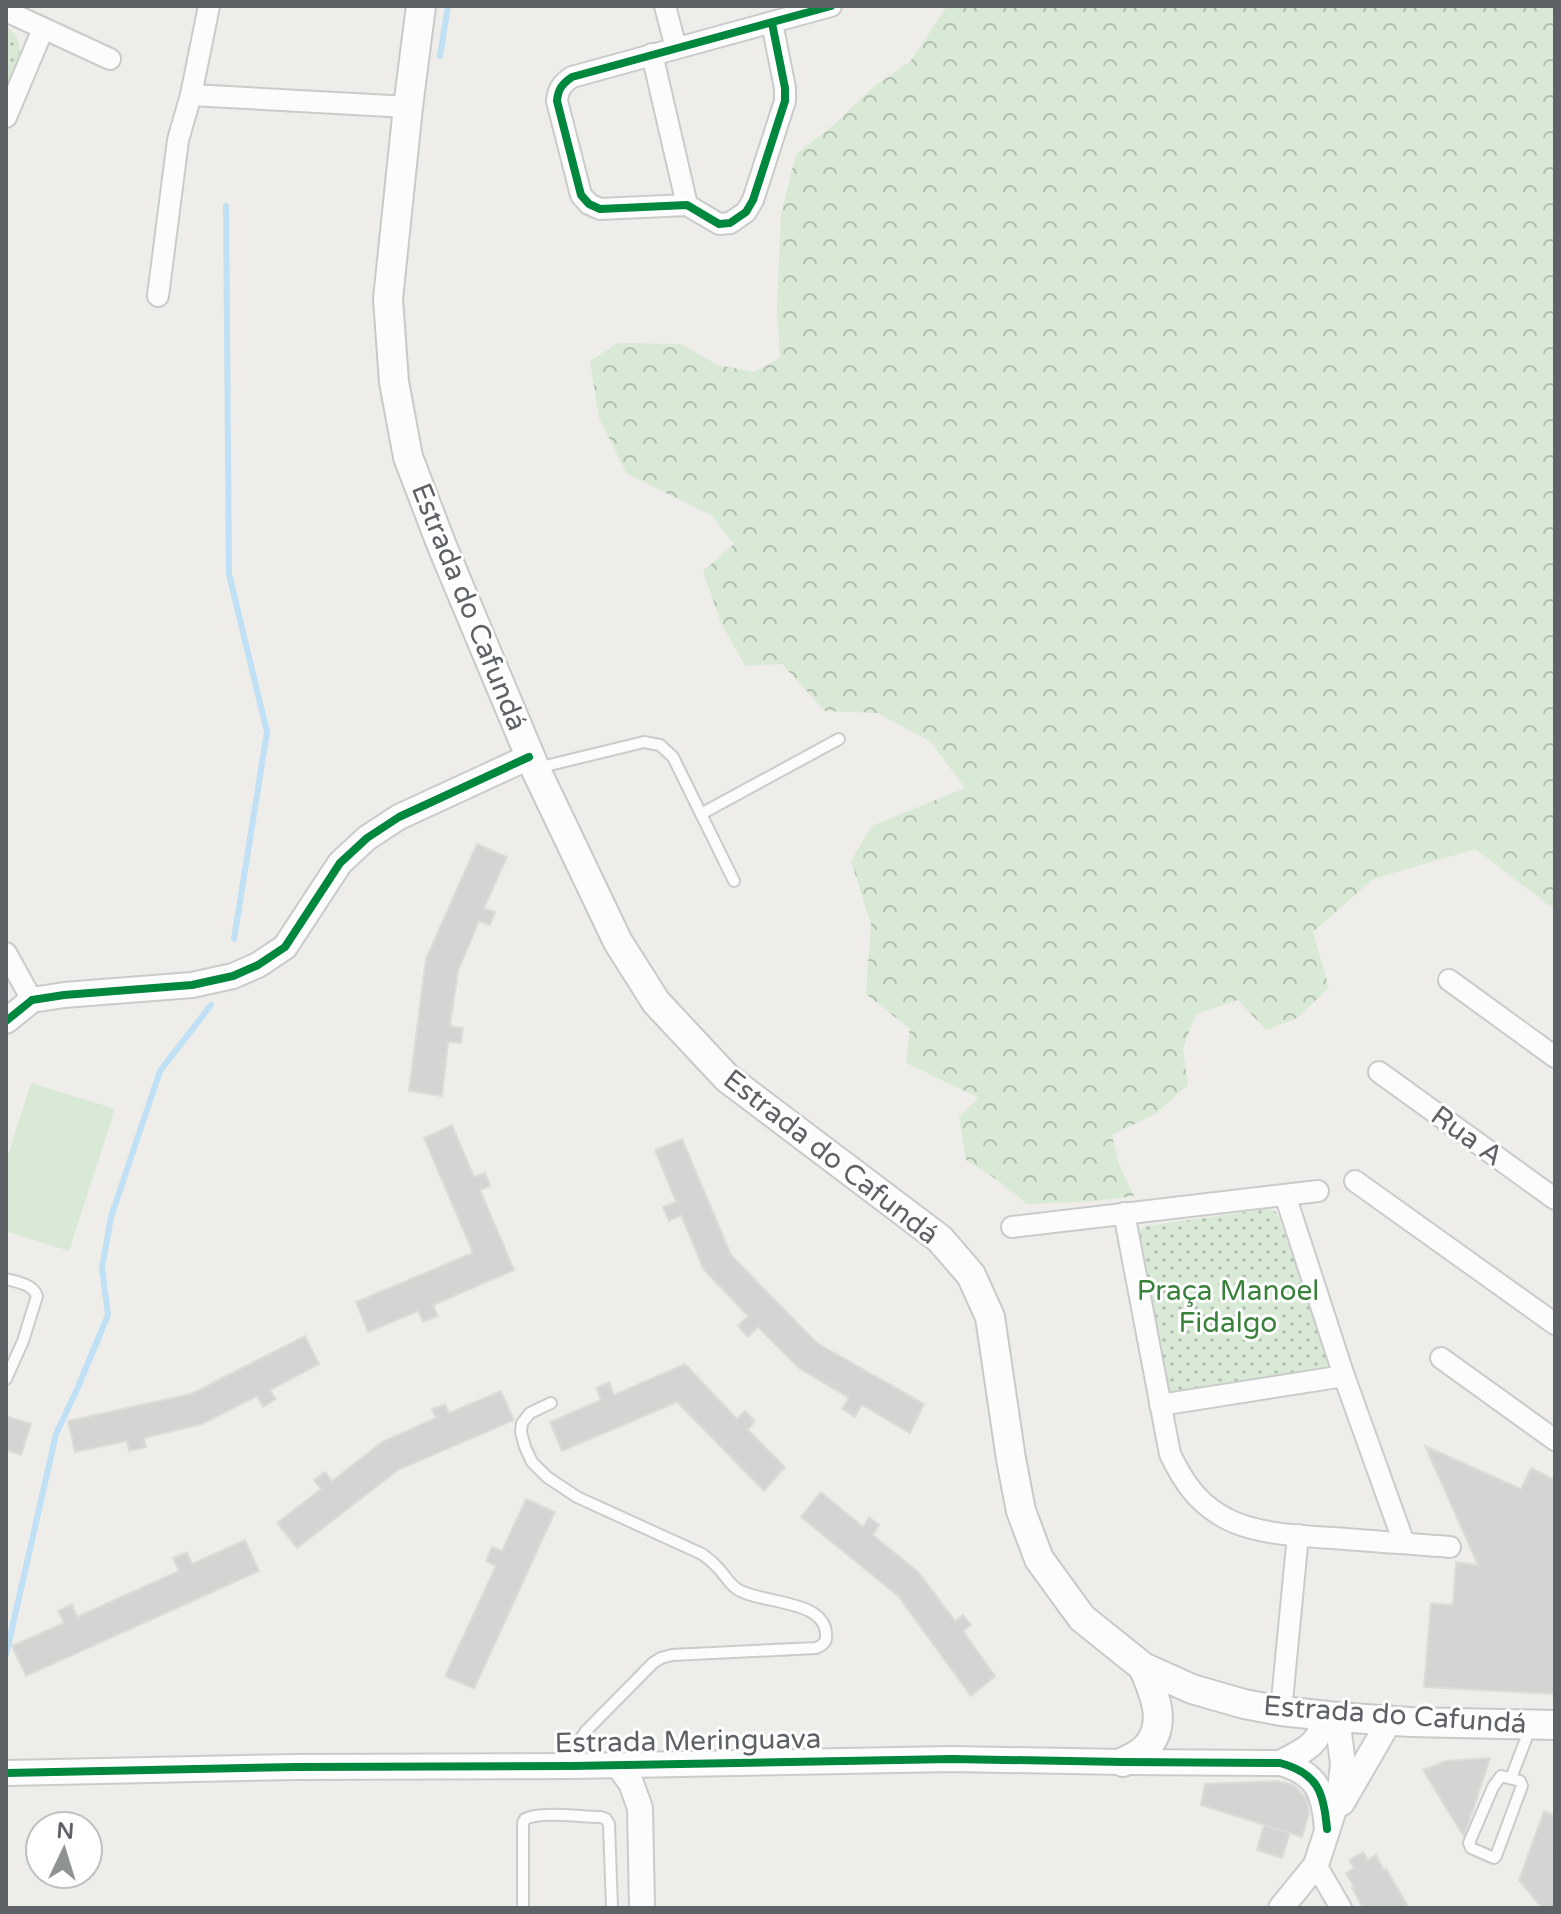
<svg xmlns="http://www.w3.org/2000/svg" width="1561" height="1914" viewBox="0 0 1561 1914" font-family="'Varela Round',sans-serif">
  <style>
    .grass { fill: url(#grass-dots) }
    .forest { fill: url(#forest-crowns) }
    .garden { fill: #d8e9d5 }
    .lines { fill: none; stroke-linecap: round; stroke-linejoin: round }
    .stream { stroke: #c0e0f6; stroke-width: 6 }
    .building { fill: #d5d4d2; stroke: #dddcd8; stroke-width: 2 }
    .service-casing { stroke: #cacbcb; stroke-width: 14 }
    .minor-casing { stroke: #cacbcb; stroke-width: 24 }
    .tertiary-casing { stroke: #cacbcb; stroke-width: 28 }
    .secondary-casing { stroke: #c9c9ca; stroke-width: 32 }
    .service { stroke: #fcfcfc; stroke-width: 10 }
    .minor { stroke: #fcfcfc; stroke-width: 20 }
    .tertiary { stroke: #fcfcfc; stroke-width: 24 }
    .secondary { stroke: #fcfcfc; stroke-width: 28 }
    .cycleway-casing { stroke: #fff; stroke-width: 13 }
    .cycleway { stroke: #00873e; stroke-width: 8 }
    .labels { text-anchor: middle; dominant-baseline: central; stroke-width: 6; stroke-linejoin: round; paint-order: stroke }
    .street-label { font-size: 28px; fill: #5e6267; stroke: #fff }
    .park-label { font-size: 28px; fill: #3a823b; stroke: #fff }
  </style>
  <defs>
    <pattern id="grass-dots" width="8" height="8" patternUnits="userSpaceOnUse" patternTransform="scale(2)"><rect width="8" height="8" fill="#d8e9d5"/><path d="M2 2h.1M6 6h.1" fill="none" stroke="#b2c0b1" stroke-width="1.8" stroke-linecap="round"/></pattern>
    <pattern id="forest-crowns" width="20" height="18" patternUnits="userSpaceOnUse" patternTransform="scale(2)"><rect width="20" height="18" fill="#d8e9d5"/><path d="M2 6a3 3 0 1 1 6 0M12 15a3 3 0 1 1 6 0" fill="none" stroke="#b2c0b1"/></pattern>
  </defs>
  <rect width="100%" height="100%" fill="#eeede9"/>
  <g class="grass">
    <path d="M 6,27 C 32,41 14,72 6,92 Z"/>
    <path d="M 1267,1209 L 1275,1211 L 1279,1218 L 1328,1356 L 1327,1366 L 1319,1373 L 1169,1396 L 1138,1237 L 1140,1230 L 1147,1226 Z"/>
  </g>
  <path class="forest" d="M 947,6 L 1555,6 L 1555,910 L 1475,849 L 1373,879 L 1313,932 L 1329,988 L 1297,1018 L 1266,1030 L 1238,1000 L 1196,1014 L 1183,1048 L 1188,1085 L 1155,1114 L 1112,1135 L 1118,1162 L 1134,1196 L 1095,1201 L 1027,1204 L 996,1179 L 966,1160 L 959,1117 L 979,1098 L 906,1063 L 910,1029 L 866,994 L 871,924 L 851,861 L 872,826 L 965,788 L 930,741 L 877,713 L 825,711 L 782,664 L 745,666 L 721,623 L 703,571 L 734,544 L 711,515 L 627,474 L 599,418 L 590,361 L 618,343 L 681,344 L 718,365 L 754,372 L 780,358 L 777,308 L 781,215 L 796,154 L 836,123 L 873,87 L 910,62 Z"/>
  <path class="garden" d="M 31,1083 L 115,1109 L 69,1251 L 6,1231 L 6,1162 Z"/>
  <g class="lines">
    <g class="stream">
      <path d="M 440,56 L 448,6"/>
      <path d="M 226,206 L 229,574 L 267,732 L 234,939"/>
      <path d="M 6,1655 L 56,1434 L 78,1387 L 108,1315 L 102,1268 L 111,1217 L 160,1071 L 211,1005"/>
    </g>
  </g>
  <g class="building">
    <path d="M 477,844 L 507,857 L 484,908 L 495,912 L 490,925 L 479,921 L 458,971 L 450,1026 L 463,1028 L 461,1043 L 448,1042 L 442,1096 L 409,1091 L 426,959 Z"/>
    <path d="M 452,1125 L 474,1177 L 485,1173 L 490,1186 L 480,1190 L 514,1270 L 433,1305 L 438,1316 L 423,1322 L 418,1311 L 368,1332 L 356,1302 L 473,1253 L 424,1138 Z"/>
    <path d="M 682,1139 L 731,1255 L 817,1343 L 924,1404 L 910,1433 L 862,1405 L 855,1417 L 842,1409 L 849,1398 L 799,1368 L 758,1327 L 748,1337 L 738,1326 L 748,1316 L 704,1270 L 681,1215 L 669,1221 L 663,1207 L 676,1202 L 655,1150 Z"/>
    <path d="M 305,1336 L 319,1364 L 270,1390 L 276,1399 L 263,1407 L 257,1396 L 202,1424 L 144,1438 L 146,1447 L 129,1451 L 127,1441 L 75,1452 L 68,1421 L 191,1394 Z"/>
    <path d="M 685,1364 L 737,1419 L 745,1411 L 755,1421 L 748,1430 L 785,1467 L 764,1491 L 677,1402 L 562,1451 L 550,1422 L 601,1400 L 596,1388 L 609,1382 L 614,1395 Z"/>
    <path d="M 501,1391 L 514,1420 L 398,1470 L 297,1548 L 277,1523 L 321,1489 L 314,1480 L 325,1472 L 332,1481 L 382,1442 L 436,1418 L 432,1409 L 445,1404 L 449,1413 Z"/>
    <path d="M 6,1416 L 31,1424 L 21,1455 L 6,1450 Z"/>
    <path d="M 1425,1446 L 1521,1489 L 1531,1468 L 1555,1480 L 1555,1694 L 1424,1687 L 1431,1603 L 1453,1605 L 1456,1562 L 1478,1565 Z"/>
    <path d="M 821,1492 L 863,1527 L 869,1517 L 879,1525 L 873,1535 L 919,1573 L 955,1621 L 963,1615 L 971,1625 L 963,1631 L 995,1676 L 971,1696 L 898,1596 L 801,1517 Z"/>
    <path d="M 526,1499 L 555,1512 L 474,1689 L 445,1676 L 496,1566 L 486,1561 L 492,1547 L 502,1551 Z"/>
    <path d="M 245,1540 L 259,1571 L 26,1676 L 12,1646 L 64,1623 L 58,1611 L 72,1604 L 77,1617 L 179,1571 L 173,1558 L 187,1552 L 192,1564 Z"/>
    <path d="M 1490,1758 L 1464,1837 L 1423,1770 L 1446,1761 Z"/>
    <path d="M 1277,1781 L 1294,1785 L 1307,1799 L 1309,1814 L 1302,1837 L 1201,1805 L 1205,1784 Z"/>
    <path d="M 1544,1811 L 1555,1816 L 1555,1841 L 1553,1848 L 1555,1849 L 1555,1908 L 1542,1908 L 1519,1880 Z"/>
    <path d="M 1264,1825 L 1290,1833 L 1282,1858 L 1257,1850 Z"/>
    <path d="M 1363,1852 L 1368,1860 L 1376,1855 L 1384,1870 L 1386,1869 L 1409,1908 L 1363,1908 L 1352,1888 L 1354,1887 L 1346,1873 L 1354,1868 L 1349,1860 Z"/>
  </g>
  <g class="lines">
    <g class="service-casing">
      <g id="service">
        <path d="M 537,768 L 644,742 L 660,745 L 673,757 L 734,881"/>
        <path d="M 701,814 L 839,739"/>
        <path d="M 6,1279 C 17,1282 33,1284 37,1296 L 23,1341 L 6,1379"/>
        <path d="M 551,1403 L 530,1413 L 522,1423 L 521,1432 L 525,1447 L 532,1462 L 547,1477 L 577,1497 L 702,1554 C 707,1558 712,1561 716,1566 C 724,1573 728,1583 737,1589 C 760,1604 825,1599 826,1634 C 827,1642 823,1645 816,1648 L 672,1655 L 661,1658 L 653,1663 L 586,1731 L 578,1743 L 572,1765"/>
        <path d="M 1501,1776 L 1520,1781 L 1522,1786 L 1496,1856 L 1494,1858 L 1471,1848 L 1469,1843 L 1493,1787 Z"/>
        <path d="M 1511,1778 L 1531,1726"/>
        <path d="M 523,1908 L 523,1823 L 525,1819 C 543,1811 580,1817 601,1817 L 606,1819 L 609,1824 L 612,1908"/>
      </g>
    </g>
    <g class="minor-casing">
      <g id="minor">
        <path d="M 665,6 L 676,48"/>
        <path d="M 6,11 L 110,59"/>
        <path d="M 772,23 L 785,88 L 785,101 L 753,200 L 746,212 L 730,223 L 719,224 L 687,205 L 600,209 L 589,204 L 581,195 L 557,101 C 558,89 562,84 572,77 L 831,6"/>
        <path d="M 652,54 L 687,205"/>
        <path d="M 191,95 L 408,107"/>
        <path d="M 6,117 L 43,29"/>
        <path d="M 158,296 L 178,140 L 191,95 L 209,6"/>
        <path d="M 6,953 L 32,1000"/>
        <path d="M 1449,980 L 1555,1057"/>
        <path d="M 1379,1072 L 1555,1199"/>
        <path d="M 1355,1181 L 1555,1324"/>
        <path d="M 1285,1195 L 1344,1376 L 1404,1543"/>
        <path d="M 1124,1213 L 1170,1454 C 1182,1479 1195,1500 1220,1515 C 1253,1536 1307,1536 1346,1539 C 1380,1542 1415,1544 1450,1547"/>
        <path d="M 1012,1227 L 1318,1191"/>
        <path d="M 1441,1358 L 1555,1440"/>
        <path d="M 1160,1405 L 1344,1376"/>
        <path d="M 1281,1711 L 1298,1535"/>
        <path d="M 1316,1865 L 1341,1908"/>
      </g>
    </g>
    <g class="tertiary-casing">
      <g id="tertiary">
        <path d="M 6,1021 L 32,1000 L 64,995 L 192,985 L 233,976 L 258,965 L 285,947 L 340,863 L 367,838 L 399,817 L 529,757"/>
        <path d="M 1280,1763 C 1309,1748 1315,1747 1328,1716"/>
        <path d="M 618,1765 L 631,1783 L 640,1808 L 642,1908"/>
        <path d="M 6,1773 L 296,1767 L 571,1766 L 952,1759 L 1123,1762 L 1280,1763 C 1318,1773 1324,1793 1327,1829"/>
        <path d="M 1342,1803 L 1390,1720"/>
        <path d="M 1281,1908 L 1316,1865 L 1340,1791 L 1343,1764 L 1337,1717"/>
      </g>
    </g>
    <g class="secondary-casing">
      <g id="secondary">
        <path d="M 421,6 L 408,107 L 388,299 L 394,382 L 408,457 L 442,546 L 535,768 L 618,942 L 656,1002 L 727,1078 L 940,1239 L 971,1275 L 990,1317 L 1011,1459 L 1021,1511 L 1039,1559 L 1082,1618 L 1143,1667 L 1192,1689 L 1244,1704 L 1281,1711 L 1337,1717 L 1410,1722 L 1555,1725"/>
        <path d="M 1123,1762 C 1130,1759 1139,1755 1145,1749 C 1169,1725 1154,1693 1143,1667"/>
      </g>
    </g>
    <use href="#service" class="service"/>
    <use href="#minor" class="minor"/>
    <use href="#tertiary" class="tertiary"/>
    <use href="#secondary" class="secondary"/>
    <g class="cycleway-casing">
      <g id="cycleway">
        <path d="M 772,23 L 785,88 L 785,101 L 753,200 L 746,212 L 730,223 L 719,224 L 687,205 L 600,209 L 589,204 L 581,195 L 557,101 C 558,89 562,84 572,77 L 831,6"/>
        <path d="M 6,1021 L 32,1000 L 64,995 L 192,985 L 233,976 L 258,965 L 285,947 L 340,863 L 367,838 L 399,817 L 529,757"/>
        <path d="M 6,1773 L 296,1767 L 571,1766 L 952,1759 L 1123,1762 L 1280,1763 C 1318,1773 1324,1793 1327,1829"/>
      </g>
    </g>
    <use href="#cycleway" class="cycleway"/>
  </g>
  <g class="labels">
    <g class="street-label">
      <text transform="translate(469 607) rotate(68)">Estrada do Cafundá</text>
      <text transform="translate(1467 1136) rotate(36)">Rua A</text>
      <text transform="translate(831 1157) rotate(38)">Estrada do Cafundá</text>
      <text transform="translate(1395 1715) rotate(4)">Estrada do Cafundá</text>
      <text transform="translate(688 1741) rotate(-1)">Estrada Meringuava</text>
    </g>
    <g class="park-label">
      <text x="1228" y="1291">Praça Manoel<tspan x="1228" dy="32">Fidalgo</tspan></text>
    </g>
  </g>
  <rect width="1561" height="1914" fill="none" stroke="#5e6267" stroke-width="16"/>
  <g transform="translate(64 1850) rotate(4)"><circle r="38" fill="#ffffff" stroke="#bfc0c2" stroke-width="2"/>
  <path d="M0-6L14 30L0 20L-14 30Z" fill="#909394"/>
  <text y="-12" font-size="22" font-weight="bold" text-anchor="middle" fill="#5e6267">N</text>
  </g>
</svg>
